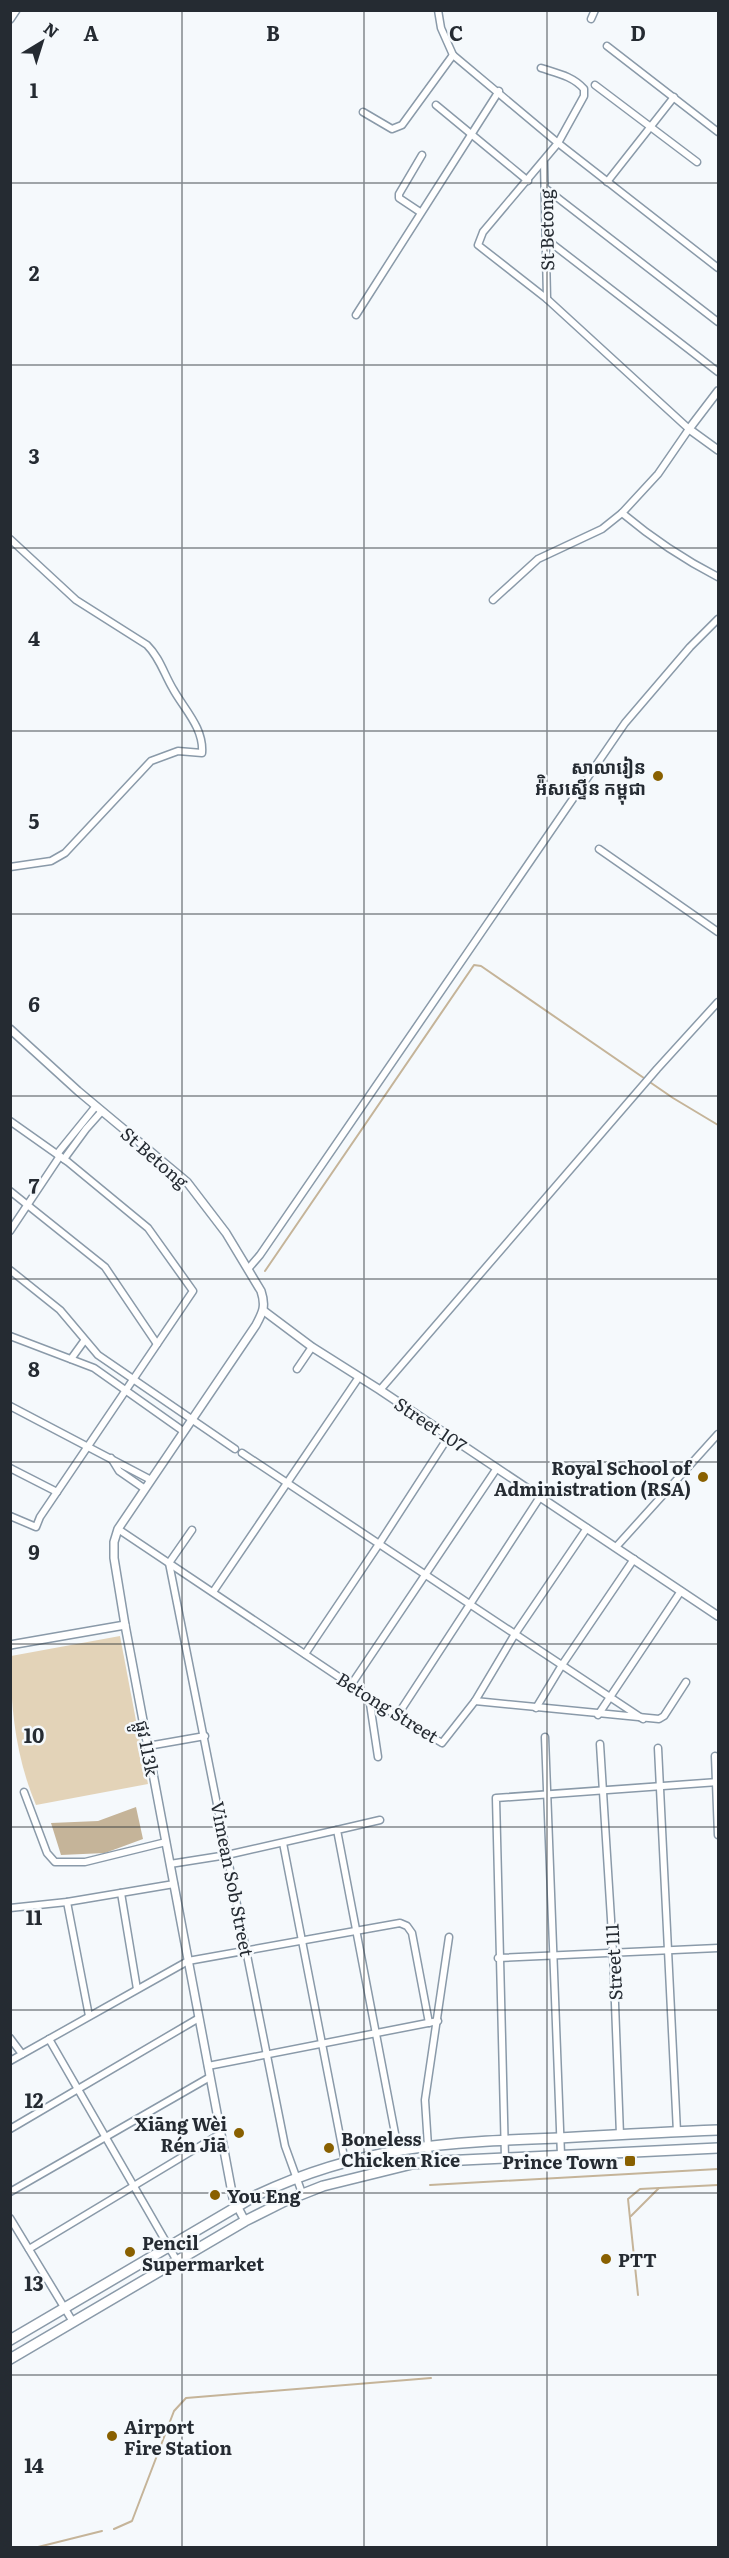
<svg xmlns="http://www.w3.org/2000/svg" width="729" height="2558" viewBox="0 0 729 2558" font-family="Literata,'Noto Sans Khmer',serif">
  <style>
    .green { fill: #e3d3b8 }
    .water { fill: #c5b499 }
    .lines { fill: none; stroke-linecap: round; stroke-linejoin: round }
    .stream { stroke: #c5b499; stroke-width: 2 }
    .minor-casing { stroke: #8a9aa9; stroke-width: 9 }
    .tertiary-casing { stroke: #8a9aa9; stroke-width: 10 }
    .trunk-casing { stroke: #8a9aa9; stroke-width: 12 }
    .minor { stroke: #fff; stroke-width: 6 }
    .tertiary { stroke: #fff; stroke-width: 7 }
    .trunk { stroke: #fff; stroke-width: 9 }
    .grid { fill: none; stroke: #252b32; stroke-width: 1.5; stroke-opacity: 0.55 }
    .poi-dot { fill: #896000; stroke: #f5f9fc; stroke-width: 2 }
    .labels { text-anchor: middle; dominant-baseline: central; stroke-width: 5; stroke-linejoin: round; paint-order: stroke }
    .street-label { font-size: 18px; fill: #252b32; stroke: #f5f9fc }
    .poi-label { font-size: 18px; font-weight: bold; fill: #252b32; stroke: #f5f9fc; text-anchor: start }
    .grid-label { font-size: 20px; text-anchor: middle; font-weight: bold; fill: #252b32; stroke: #f5f9fc; stroke-width: 5; stroke-linejoin: round; paint-order: stroke }
  </style>
  <rect width="100%" height="100%" fill="#f5f9fc"/>
  <path class="green" d="M 120,1636 L 148,1784 L 36,1805 C 16,1758 10,1707 11,1656 Z"/>
  <path class="water" d="M 136,1807 L 143,1839 L 105,1853 L 61,1855 L 51,1823 L 98,1821 Z"/>
  <g class="lines">
    <g class="stream">
      <path d="M 265,1271 L 474,965 L 481,966 L 673,1098 L 718,1125"/>
      <path d="M 430,2185 L 718,2169"/>
      <path d="M 631,2216 L 659,2188"/>
      <path d="M 638,2295 L 628,2199 L 640,2189 L 718,2185"/>
      <path d="M 114,2529 L 132,2521 L 174,2411 L 186,2398 L 431,2378"/>
      <path d="M 34,2548 L 102,2531"/>
    </g>
    <g class="minor-casing">
      <g id="minor">
        <path d="M 438,10 L 441,28 L 453,55 L 558,143 L 718,268"/>
        <path d="M 591,19 L 595,10"/>
        <path d="M 607,46 L 718,132"/>
        <path d="M 595,85 L 697,162"/>
        <path d="M 436,105 L 528,181"/>
        <path d="M 363,112 L 392,129 L 402,125 L 453,55"/>
        <path d="M 544,162 L 547,299"/>
        <path d="M 607,182 L 674,97"/>
        <path d="M 545,188 L 718,322"/>
        <path d="M 420,212 L 399,198 L 399,194 L 422,155"/>
        <path d="M 546,239 L 718,372"/>
        <path d="M 356,315 L 499,91"/>
        <path d="M 622,513 C 653,539 683,559 718,577"/>
        <path d="M 10,539 L 76,600 L 147,645 C 160,658 164,674 173,689 C 184,709 204,728 202,753 L 178,751 L 151,761 L 65,853 L 51,861 L 10,867"/>
        <path d="M 493,600 L 538,559 L 602,529 L 622,513 L 658,474 L 689,429 L 547,299 L 478,245 L 483,232 L 558,143 L 584,96 L 584,89 C 573,76 556,73 541,68"/>
        <path d="M 599,849 L 718,932"/>
        <path d="M 10,1121 L 68,1162 L 148,1228 L 193,1291 L 40,1517 L 36,1527 L 10,1516"/>
        <path d="M 57,1154 L 96,1106"/>
        <path d="M 64,1159 L 86,1129 L 102,1111"/>
        <path d="M 10,1191 L 105,1267 L 157,1344"/>
        <path d="M 10,1231 L 60,1156"/>
        <path d="M 248,1269 L 260,1255 L 625,723 L 690,647 L 718,619"/>
        <path d="M 10,1270 L 60,1310 L 98,1355 L 235,1449"/>
        <path d="M 10,1336 L 94,1368 L 183,1431"/>
        <path d="M 71,1359 L 84,1341"/>
        <path d="M 297,1369 L 312,1347"/>
        <path d="M 380,1390 L 657,1069 L 718,1002"/>
        <path d="M 10,1406 L 151,1480"/>
        <path d="M 242,1453 L 643,1719"/>
        <path d="M 111,1458 L 119,1471 L 145,1489"/>
        <path d="M 10,1468 L 57,1492"/>
        <path d="M 118,1529 L 397,1716 L 442,1743 L 475,1701 L 515,1634 L 587,1528"/>
        <path d="M 192,1530 L 169,1563 L 285,2146 L 302,2193"/>
        <path d="M 616,1547 L 718,1434"/>
        <path d="M 213,1592 L 359,1377"/>
        <path d="M 305,1654 L 379,1544 L 449,1436"/>
        <path d="M 351,1685 L 497,1468"/>
        <path d="M 369,1697 L 378,1757"/>
        <path d="M 475,1701 L 659,1719 L 664,1716 L 686,1682"/>
        <path d="M 536,1708 L 562,1665 L 634,1559"/>
        <path d="M 598,1715 L 681,1591"/>
        <path d="M 397,1716 L 540,1497"/>
        <path d="M 545,1737 L 561,2155"/>
        <path d="M 600,1744 L 613,1951 L 620,2135"/>
        <path d="M 148,1746 L 205,1736"/>
        <path d="M 658,1748 L 677,2132"/>
        <path d="M 715,1756 L 718,1835"/>
        <path d="M 24,1792 L 47,1853 L 55,1862 L 85,1862 L 166,1842"/>
        <path d="M 380,1820 L 337,1830 L 398,2149"/>
        <path d="M 283,1843 L 345,2162"/>
        <path d="M 170,1864 L 227,1855 L 337,1830"/>
        <path d="M 121,1893 L 137,1989"/>
        <path d="M 67,1902 L 89,2016"/>
        <path d="M 10,1908 L 67,1902 L 174,1884"/>
        <path d="M 498,1958 L 718,1948"/>
        <path d="M 10,2038 L 22,2054"/>
        <path d="M 49,2039 L 177,2261"/>
        <path d="M 10,2061 L 188,1961 L 400,1923 L 407,1926 L 412,1933 L 429,2023"/>
        <path d="M 208,2066 L 438,2021"/>
        <path d="M 10,2129 L 199,2018"/>
        <path d="M 505,2158 L 496,1798 L 718,1782"/>
        <path d="M 429,2162 L 425,2100 L 449,1937"/>
        <path d="M 10,2192 L 210,2077"/>
        <path d="M 10,2218 L 73,2322"/>
        <path d="M 29,2249 L 220,2134"/>
      </g>
    </g>
    <g class="tertiary-casing">
      <g id="tertiary">
        <path d="M 10,19 L 16,10"/>
        <path d="M 718,391 L 689,429 L 718,450"/>
        <path d="M 10,1029 L 78,1091 L 187,1182 L 226,1233 L 261,1291 C 266,1306 263,1312 256,1325 L 118,1529 L 114,1542 L 114,1558 L 125,1625 L 233,2198 L 245,2221"/>
        <path d="M 264,1311 L 312,1347 L 380,1390 L 718,1616"/>
        <path d="M 10,1645 L 125,1625"/>
      </g>
    </g>
    <g class="trunk-casing">
      <g id="trunk">
        <path d="M 10,2340 L 257,2195 C 361,2146 446,2142 559,2138 C 612,2135 665,2132 718,2130"/>
        <path d="M 10,2359 L 245,2221 L 285,2201 L 323,2186 L 412,2164 L 442,2161 L 718,2148"/>
      </g>
    </g>
    <use href="#minor" class="minor"/>
    <use href="#tertiary" class="tertiary"/>
    <use href="#trunk" class="trunk"/>
  </g>
  <path class="grid" d="M 182,10 L 182,2548M 364,10 L 364,2548M 547,10 L 547,2548M 10,183 L 718,183M 10,365 L 718,365M 10,548 L 718,548M 10,731 L 718,731M 10,914 L 718,914M 10,1096 L 718,1096M 10,1279 L 718,1279M 10,1462 L 718,1462M 10,1644 L 718,1644M 10,1827 L 718,1827M 10,2010 L 718,2010M 10,2193 L 718,2193M 10,2375 L 718,2375"/>
  <g class="poi-dot">
    <circle cx="658" cy="776" r="6"/>
    <circle cx="703" cy="1477" r="6"/>
    <circle cx="239" cy="2133" r="6"/>
    <circle cx="329" cy="2148" r="6"/>
    <rect x="624" y="2155" width="12" height="12" rx="3"/>
    <circle cx="215" cy="2195" r="6"/>
    <circle cx="130" cy="2252" r="6"/>
    <circle cx="606" cy="2259" r="6"/>
    <circle cx="112" cy="2436" r="6"/>
  </g>
  <g class="labels">
    <g class="street-label">
      <text transform="translate(546 230) rotate(-91)">St Betong</text>
      <text transform="translate(155 1157) rotate(41)">St Betong</text>
      <text transform="translate(431 1424) rotate(34)">Street 107</text>
      <text transform="translate(388 1707) rotate(32)">Betong Street</text>
      <text transform="translate(148 1748) rotate(79)">ផ្លូវ 113k</text>
      <text transform="translate(233 1879) rotate(79)">Vimean Sob Street</text>
      <text transform="translate(613 1962) rotate(-93)">Street 111</text>
    </g>
    <g class="poi-label">
      <text x="646" y="766" text-anchor="end">សាលារៀន<tspan x="646" dy="21">អ៉ិសស្ទើន កម្ពុជា</tspan></text>
      <text x="691" y="1467" text-anchor="end">Royal School of<tspan x="691" dy="21">Administration (RSA)</tspan></text>
      <text x="227" y="2123" text-anchor="end">Xiāng Wèi<tspan x="227" dy="21">Rén Jiā</tspan></text>
      <text x="341" y="2138">Boneless<tspan x="341" dy="21">Chicken Rice</tspan></text>
      <text x="618" y="2161" text-anchor="end">Prince Town</text>
      <text x="227" y="2195">You Eng</text>
      <text x="142" y="2242">Pencil<tspan x="142" dy="21">Supermarket</tspan></text>
      <text x="618" y="2259">PTT</text>
      <text x="124" y="2426">Airport<tspan x="124" dy="21">Fire Station</tspan></text>
    </g>
  </g>
  <g class="grid-label">
    <text x="91" y="41">A</text>
    <text x="273" y="41">B</text>
    <text x="456" y="41">C</text>
    <text x="638" y="41">D</text>
    <text x="34" y="98">1</text>
    <text x="34" y="281">2</text>
    <text x="34" y="464">3</text>
    <text x="34" y="646">4</text>
    <text x="34" y="829">5</text>
    <text x="34" y="1012">6</text>
    <text x="34" y="1194">7</text>
    <text x="34" y="1377">8</text>
    <text x="34" y="1560">9</text>
    <text x="34" y="1743">10</text>
    <text x="34" y="1925">11</text>
    <text x="34" y="2108">12</text>
    <text x="34" y="2291">13</text>
    <text x="34" y="2473">14</text>
  </g>
  <rect width="729" height="2558" fill="none" stroke="#252b32" stroke-width="24"/>
  <g transform="translate(42 42) rotate(38)" stroke="#f5f9fc" stroke-width="4.5" paint-order="stroke">
  <path d="M0-4.5L10 22L0 15L-10 22Z" fill="#252b32"/>
  <text y="-9" font-size="16" font-weight="bold" text-anchor="middle" fill="#252b32">N</text>
  </g>
</svg>
